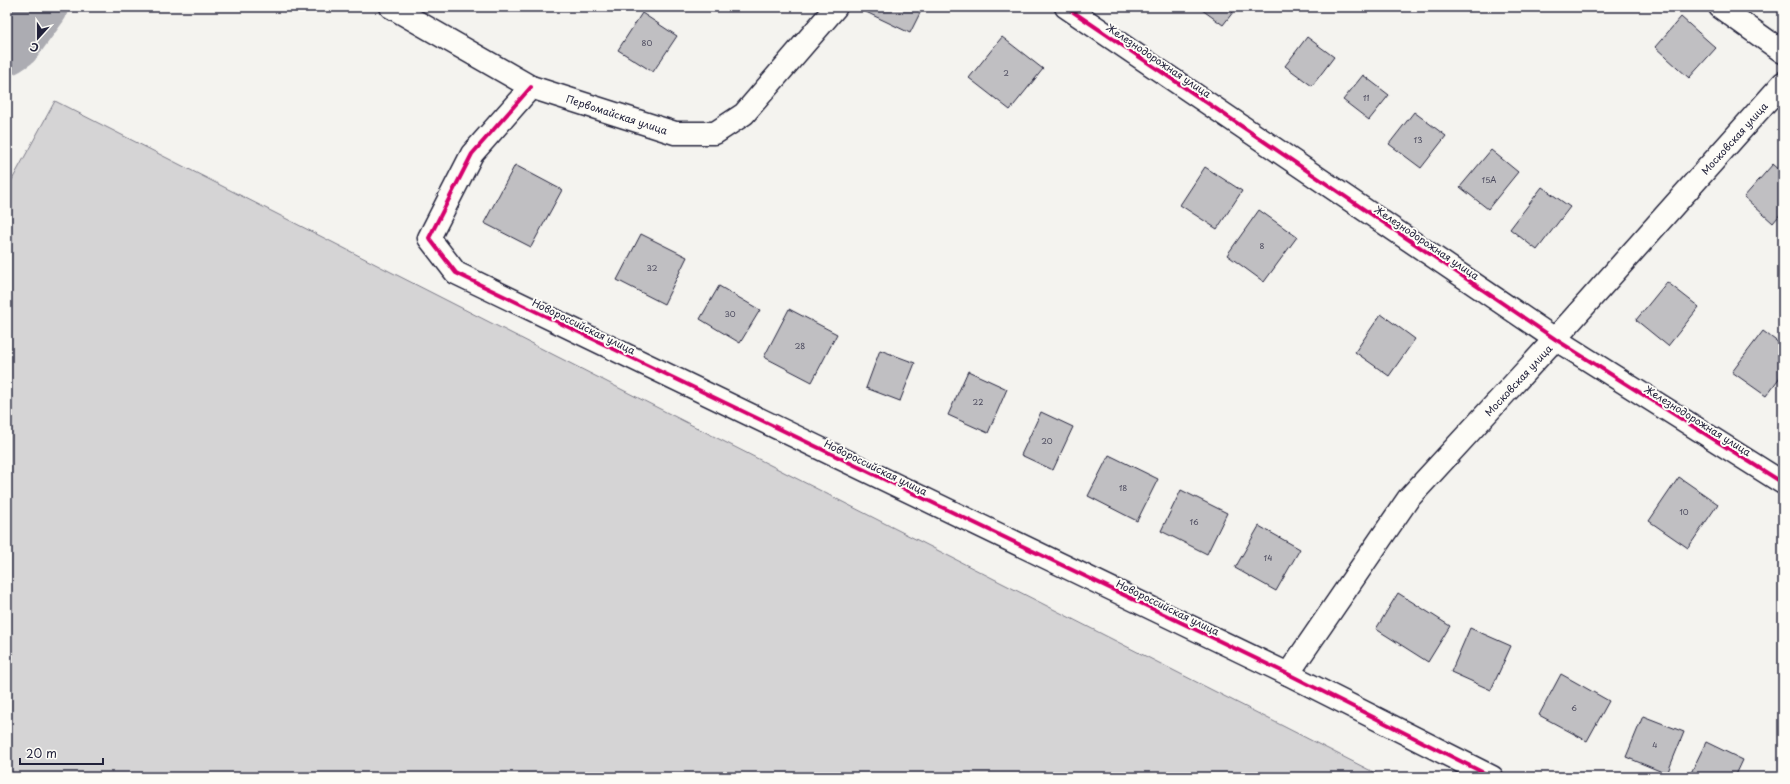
<svg xmlns="http://www.w3.org/2000/svg" width="1790" height="784" viewBox="0 0 1790 784" font-family="'Playpen Sans',sans-serif">
  <style>
    .green { fill: #d5d4d5; stroke: #7c7b88 }
    .lines { fill: none; stroke-linecap: round; stroke-linejoin: round }
    .river { stroke: #acacb2; stroke-width: 50 }
    .building { fill: #c0bfc2; stroke: #22223b }
    .minor-casing { stroke: #22223b; stroke-width: 25 }
    .minor { stroke: #fdfcf7; stroke-width: 22 }
    .cycleway-casing { stroke: #fdfcf7; stroke-width: 6 }
    .cycleway { stroke: #d6006c; stroke-width: 4 }
    .labels { text-anchor: middle; dominant-baseline: central; stroke-width: 4; stroke-linejoin: round; paint-order: stroke }
    .number-label { font-size: 8px; fill: #4a495d }
    .street-label { font-size: 10px; fill: #22223b; stroke: #fdfcf7 }
  </style>
  <rect width="100%" height="100%" fill="#f4f3ef"/>
  <filter id="ink" filterUnits="userSpaceOnUse"><feTurbulence type="fractalNoise" baseFrequency=".025" numOctaves="2"/><feDisplacementMap in="SourceGraphic" scale="8" xChannelSelector="R" yChannelSelector="G"/><feConvolveMatrix kernelMatrix="1 2 1 2 8 2 1 2 1" color-interpolation-filters="sRGB"/></filter>
  <g filter="url(#ink)">
    <path class="green" d="M 55,101 L 1383,777 L 7,777 L 7,189 Z"/>
    <g class="lines">
      <path class="river" d="M 7,50 L 16,44 L 43,7"/>
    </g>
    <g class="building">
      <path d="M 869,7 L 923,7 L 910,33 L 866,12 Z"/>
      <path d="M 1198,7 L 1237,7 L 1223,25 Z"/>
      <path d="M 642,13 L 677,36 L 653,72 L 618,50 Z"/>
      <path d="M 1681,17 L 1716,48 L 1689,78 L 1655,47 Z"/>
      <path d="M 1002,37 L 1043,69 L 1010,110 L 969,78 Z"/>
      <path d="M 1307,37 L 1334,57 L 1312,86 L 1285,66 Z"/>
      <path d="M 1363,75 L 1389,95 L 1369,120 L 1343,100 Z"/>
      <path d="M 1414,112 L 1446,136 L 1421,168 L 1389,144 Z"/>
      <path d="M 1491,150 L 1518,172 L 1488,209 L 1460,187 Z"/>
      <path d="M 1773,164 L 1783,173 L 1783,211 L 1773,223 L 1744,197 Z"/>
      <path d="M 515,165 L 562,190 L 531,247 L 484,223 Z"/>
      <path d="M 1205,167 L 1242,191 L 1217,229 L 1180,205 Z"/>
      <path d="M 1542,187 L 1570,207 L 1537,250 L 1510,229 Z"/>
      <path d="M 1259,210 L 1297,237 L 1264,282 L 1227,255 Z"/>
      <path d="M 641,234 L 687,257 L 664,304 L 617,280 Z"/>
      <path d="M 1667,282 L 1699,307 L 1668,346 L 1636,320 Z"/>
      <path d="M 719,286 L 760,310 L 740,343 L 700,319 Z"/>
      <path d="M 789,309 L 837,334 L 812,382 L 764,357 Z"/>
      <path d="M 1381,314 L 1415,339 L 1389,376 L 1355,352 Z"/>
      <path d="M 1763,331 L 1783,346 L 1783,373 L 1766,396 L 1732,372 Z"/>
      <path d="M 880,350 L 915,363 L 900,401 L 866,388 Z"/>
      <path d="M 968,371 L 1007,389 L 988,433 L 948,415 Z"/>
      <path d="M 1041,412 L 1073,427 L 1053,470 L 1021,455 Z"/>
      <path d="M 1109,455 L 1158,479 L 1137,521 L 1088,496 Z"/>
      <path d="M 1679,477 L 1718,504 L 1688,548 L 1649,521 Z"/>
      <path d="M 1181,490 L 1227,513 L 1207,554 L 1161,531 Z"/>
      <path d="M 1259,526 L 1300,549 L 1276,591 L 1235,568 Z"/>
      <path d="M 1398,593 L 1450,626 L 1428,662 L 1376,629 Z"/>
      <path d="M 1470,628 L 1511,646 L 1491,690 L 1451,672 Z"/>
      <path d="M 1561,674 L 1609,701 L 1587,741 L 1539,715 Z"/>
      <path d="M 1643,716 L 1684,732 L 1667,774 L 1626,757 Z"/>
      <path d="M 1706,742 L 1743,760 L 1735,777 L 1689,777 Z"/>
    </g>
    <g class="lines">
      <g class="minor-casing">
        <g id="minor">
          <path d="M 391,7 L 531,87 L 675,133 L 715,133 L 744,114 L 836,7"/>
          <path d="M 1066,7 L 1555,339 L 1783,483"/>
          <path d="M 1720,7 L 1783,52"/>
          <path d="M 531,87 L 472,154 L 429,238 L 456,273 L 1288,674 L 1492,777"/>
          <path d="M 1288,674 L 1408,499 L 1555,339 L 1783,83"/>
        </g>
      </g>
      <use href="#minor" class="minor"/>
      <g class="cycleway-casing">
        <g id="cycleway">
          <path d="M 1066,7 L 1555,339 L 1783,483"/>
          <path d="M 531,87 L 472,154 L 429,238 L 456,273 L 1288,674 L 1492,777"/>
        </g>
      </g>
      <use href="#cycleway" class="cycleway"/>
    </g>
  </g>
  <g class="labels">
    <g class="number-label">
      <text x="647" y="43">80</text>
      <text x="1006" y="73">2</text>
      <text x="1366" y="98">11</text>
      <text x="1418" y="140">13</text>
      <text x="1489" y="180">15А</text>
      <text x="1262" y="246">8</text>
      <text x="652" y="268">32</text>
      <text x="730" y="314">30</text>
      <text x="800" y="346">28</text>
      <text x="978" y="402">22</text>
      <text x="1047" y="441">20</text>
      <text x="1123" y="488">18</text>
      <text x="1684" y="512">10</text>
      <text x="1194" y="522">16</text>
      <text x="1268" y="558">14</text>
      <text x="1574" y="708">6</text>
      <text x="1655" y="745">4</text>
    </g>
    <g class="street-label">
      <text transform="translate(1159 60) rotate(34)">Железнодорожная улица</text>
      <text transform="translate(617 114) rotate(18)">Первомайская улица</text>
      <text transform="translate(1734 138) rotate(-48)">Московская улица</text>
      <text transform="translate(1427 242) rotate(34)">Железнодорожная улица</text>
      <text transform="translate(584 326) rotate(26)">Новороссийская улица</text>
      <text transform="translate(1518 380) rotate(-47)">Московская улица</text>
      <text transform="translate(1698 420) rotate(32)">Железнодорожная улица</text>
      <text transform="translate(876 467) rotate(26)">Новороссийская улица</text>
      <text transform="translate(1168 607) rotate(26)">Новороссийская улица</text>
    </g>
  </g>
  <rect width="1790" height="784" fill="none" stroke="#fdfcf7" stroke-width="24"/>
  <rect x="12" y="12" width="1766" height="760" fill="none" stroke="#22223b" stroke-width="1.5" filter="url(#ink)"/>
  <g transform="translate(38 38) rotate(201)" stroke="#fdfcf7" stroke-width="3" paint-order="stroke">
  <path d="M0-3L7 15L0 10L-7 15Z" fill="#22223b"/>
  <text y="-6" font-size="11" font-weight="bold" text-anchor="middle" fill="#22223b">С</text>
  </g>
  <path d="M20 758v6h83v-6" fill="none" stroke="#22223b" stroke-width="2"/>
  <text x="26" y="758" font-size="12" fill="#22223b" stroke="#fdfcf7" stroke-width="3" paint-order="stroke">20 m</text>
</svg>
